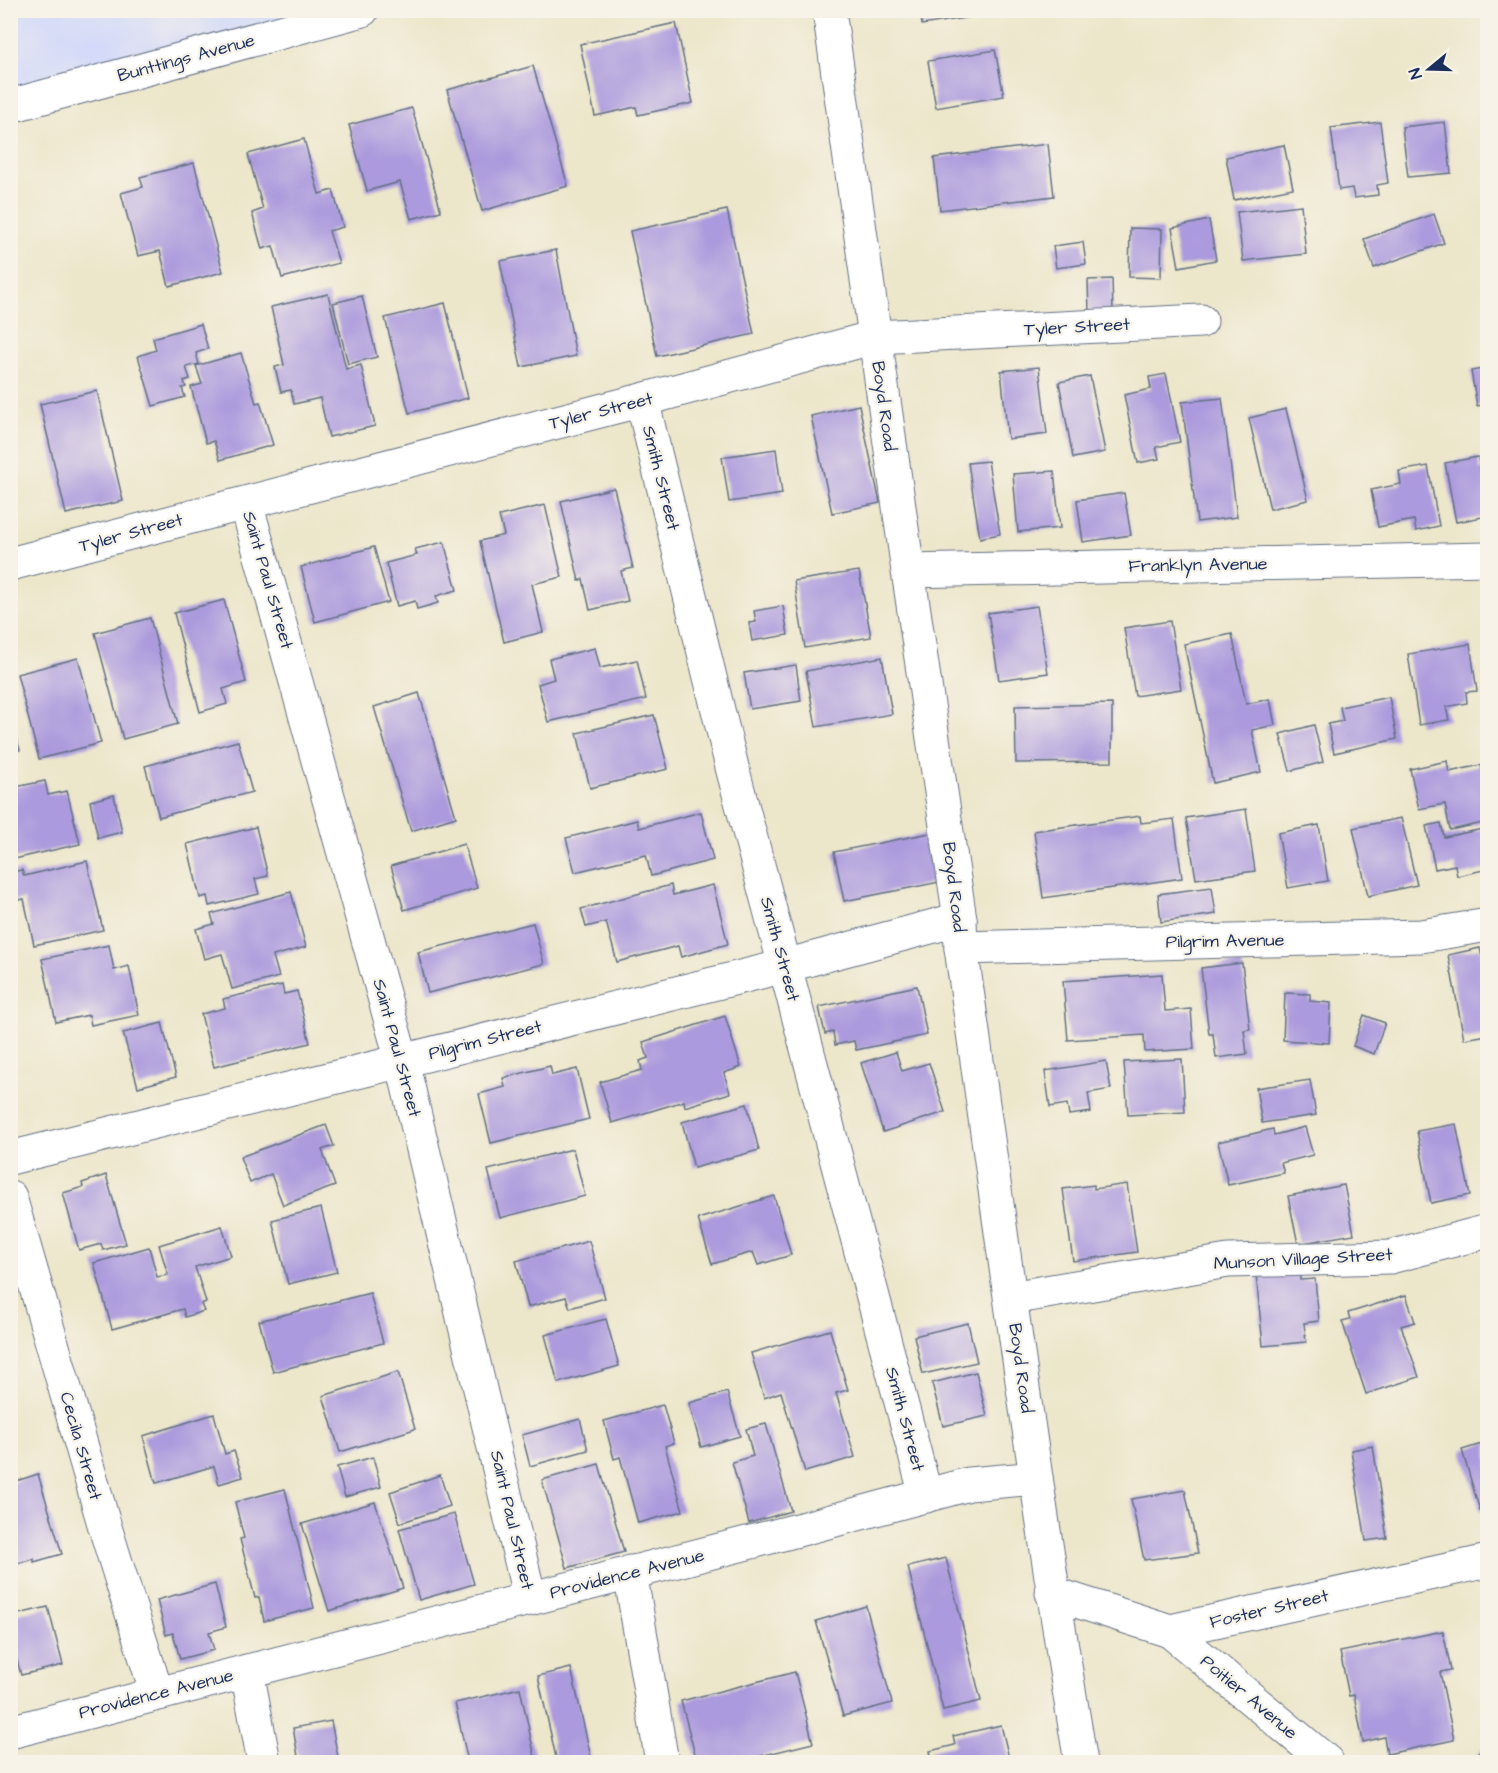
<svg xmlns="http://www.w3.org/2000/svg" width="1498" height="1773" viewBox="0 0 1498 1773" font-family="'Architects Daughter',sans-serif">
  <style>
    .built { fill: #d3d9f9 }
    .building { fill: #ab9add }
    .lines { fill: none; stroke-linecap: round; stroke-linejoin: round }
    .street-casing { stroke: #646f84; stroke-width: 35 }
    .street { stroke: #fff; stroke-width: 33 }
    .labels { text-anchor: middle; dominant-baseline: central; stroke-width: 4.5; stroke-linejoin: round; paint-order: stroke }
    .street-label { font-size: 18px; fill: #1b2f5e; stroke: #f7f3e8 }
  </style>
  <rect width="100%" height="100%" fill="#f7f3e8"/>
  <filter id="ink" filterUnits="userSpaceOnUse"><feTurbulence type="fractalNoise" baseFrequency=".0167" numOctaves="2"/><feDisplacementMap in="SourceGraphic" scale="12" xChannelSelector="R" yChannelSelector="G"/><feConvolveMatrix kernelMatrix="1 2 1 2 8 2 1 2 1" color-interpolation-filters="sRGB"/></filter>
  <filter id="wash" filterUnits="userSpaceOnUse"><feTurbulence type="fractalNoise" baseFrequency=".008" numOctaves="4" result="noise"/><feDisplacementMap in="SourceGraphic" scale="24" xChannelSelector="R" yChannelSelector="G"/><feGaussianBlur stdDeviation="1.35" result="paint"/><feColorMatrix in="noise" values="0 0 0 0 0 0 0 0 0 0 0 0 0 0 0 0 0 1.4 0 .05"/><feComposite in="paint" operator="in"/></filter>
  <g filter="url(#wash)">
    <rect width="100%" height="100%" fill="#ece6ca"/>
    <path class="built" d="M 11,11 L 333,11 L 11,97 Z"/>
    <g id="blocks">
      <g class="building">
        <path d="M 920,10 L 1002,10 L 1002,12 L 922,25 Z"/>
        <path d="M 676,23 L 693,103 L 638,115 L 636,107 L 595,116 L 580,44 Z"/>
        <path d="M 995,50 L 1004,96 L 936,108 L 928,61 Z"/>
        <path d="M 533,66 L 568,186 L 482,211 L 447,90 Z"/>
        <path d="M 412,108 L 441,211 L 411,219 L 400,182 L 367,191 L 349,125 Z"/>
        <path d="M 1380,122 L 1388,183 L 1377,185 L 1378,195 L 1354,198 L 1352,188 L 1339,190 L 1331,128 Z"/>
        <path d="M 1445,122 L 1451,173 L 1408,177 L 1402,127 Z"/>
        <path d="M 304,139 L 319,194 L 333,190 L 343,227 L 329,231 L 339,263 L 282,278 L 273,246 L 262,249 L 252,213 L 263,209 L 248,154 Z"/>
        <path d="M 1048,144 L 1054,196 L 940,210 L 934,158 Z"/>
        <path d="M 1284,145 L 1293,188 L 1234,200 L 1226,157 Z"/>
        <path d="M 194,163 L 223,272 L 169,286 L 160,251 L 138,256 L 121,193 L 143,187 L 140,177 Z"/>
        <path d="M 1301,205 L 1306,254 L 1243,261 L 1237,212 Z"/>
        <path d="M 727,210 L 754,334 L 657,356 L 630,231 Z"/>
        <path d="M 1434,214 L 1444,243 L 1374,268 L 1364,239 Z"/>
        <path d="M 1209,220 L 1216,260 L 1179,267 L 1172,228 Z"/>
        <path d="M 1130,228 L 1162,229 L 1161,278 L 1129,277 Z"/>
        <path d="M 1083,242 L 1086,264 L 1056,268 L 1053,246 Z"/>
        <path d="M 556,250 L 576,356 L 521,367 L 500,261 Z"/>
        <path d="M 1112,279 L 1113,312 L 1089,313 L 1088,280 Z"/>
        <path d="M 328,294 L 346,369 L 361,365 L 375,426 L 329,437 L 320,398 L 294,404 L 291,390 L 281,392 L 275,367 L 284,365 L 271,307 Z"/>
        <path d="M 362,296 L 377,357 L 348,364 L 333,303 Z"/>
        <path d="M 445,303 L 468,398 L 409,413 L 385,318 Z"/>
        <path d="M 201,324 L 208,349 L 196,353 L 199,364 L 186,367 L 190,379 L 184,381 L 186,387 L 182,388 L 185,397 L 153,406 L 138,356 L 156,350 L 153,338 Z"/>
        <path d="M 241,353 L 256,403 L 260,402 L 273,445 L 220,460 L 214,441 L 206,443 L 191,387 L 202,384 L 196,366 Z"/>
        <path d="M 1039,367 L 1047,434 L 1008,439 L 1001,371 Z"/>
        <path d="M 1488,368 L 1488,404 L 1477,406 L 1471,371 Z"/>
        <path d="M 1166,374 L 1180,442 L 1156,447 L 1159,459 L 1138,463 L 1124,395 L 1151,389 L 1149,377 Z"/>
        <path d="M 1090,376 L 1105,452 L 1073,458 L 1059,382 Z"/>
        <path d="M 97,391 L 123,501 L 66,514 L 40,404 Z"/>
        <path d="M 1222,398 L 1237,517 L 1197,522 L 1182,402 Z"/>
        <path d="M 859,405 L 880,503 L 832,513 L 811,416 Z"/>
        <path d="M 1286,409 L 1308,500 L 1270,509 L 1249,418 Z"/>
        <path d="M 776,449 L 782,494 L 729,502 L 722,457 Z"/>
        <path d="M 1478,457 L 1480,470 L 1488,469 L 1488,516 L 1456,522 L 1445,463 Z"/>
        <path d="M 988,461 L 1000,534 L 980,538 L 968,463 Z"/>
        <path d="M 1428,466 L 1439,526 L 1416,531 L 1414,520 L 1378,527 L 1371,490 L 1401,484 L 1399,471 Z"/>
        <path d="M 1054,471 L 1060,528 L 1018,532 L 1013,474 Z"/>
        <path d="M 614,488 L 633,568 L 621,571 L 628,601 L 590,610 L 583,579 L 579,581 L 561,501 Z"/>
        <path d="M 1124,493 L 1131,535 L 1083,542 L 1077,500 Z"/>
        <path d="M 545,505 L 562,577 L 532,584 L 543,632 L 504,642 L 480,541 L 504,535 L 499,516 Z"/>
        <path d="M 444,542 L 457,590 L 436,596 L 438,603 L 417,609 L 415,601 L 397,606 L 386,563 L 417,555 L 415,549 Z"/>
        <path d="M 374,547 L 389,602 L 315,622 L 301,567 Z"/>
        <path d="M 859,571 L 871,637 L 805,648 L 794,581 Z"/>
        <path d="M 224,600 L 246,682 L 223,689 L 227,704 L 200,712 L 174,613 Z"/>
        <path d="M 783,606 L 788,635 L 752,641 L 749,623 L 756,622 L 754,611 Z"/>
        <path d="M 1037,606 L 1048,673 L 999,680 L 988,613 Z"/>
        <path d="M 150,618 L 178,724 L 123,739 L 95,633 Z"/>
        <path d="M 1170,621 L 1181,689 L 1135,696 L 1124,628 Z"/>
        <path d="M 1232,634 L 1246,704 L 1270,699 L 1275,725 L 1252,730 L 1261,772 L 1213,783 L 1184,644 Z"/>
        <path d="M 1470,644 L 1477,691 L 1466,692 L 1467,703 L 1446,707 L 1449,720 L 1419,725 L 1408,654 Z"/>
        <path d="M 595,648 L 600,668 L 637,660 L 646,699 L 548,722 L 538,684 L 554,679 L 549,659 Z"/>
        <path d="M 882,657 L 892,714 L 816,727 L 806,671 Z"/>
        <path d="M 78,658 L 101,743 L 39,759 L 17,674 Z"/>
        <path d="M 796,665 L 801,701 L 750,709 L 744,673 Z"/>
        <path d="M 419,693 L 456,817 L 411,831 L 374,707 Z"/>
        <path d="M 1389,697 L 1397,739 L 1334,753 L 1328,724 L 1343,721 L 1340,707 Z"/>
        <path d="M 1112,704 L 1112,762 L 1016,763 L 1015,706 Z"/>
        <path d="M 654,715 L 668,769 L 590,788 L 577,733 Z"/>
        <path d="M 10,717 L 20,750 L 10,752 Z"/>
        <path d="M 1314,725 L 1323,762 L 1290,771 L 1280,734 Z"/>
        <path d="M 238,741 L 252,792 L 159,817 L 145,766 Z"/>
        <path d="M 1447,761 L 1449,772 L 1481,765 L 1488,792 L 1488,822 L 1450,830 L 1445,804 L 1419,809 L 1410,769 Z"/>
        <path d="M 45,781 L 48,795 L 67,791 L 80,844 L 10,860 L 10,788 Z"/>
        <path d="M 114,795 L 122,832 L 98,838 L 90,801 Z"/>
        <path d="M 1246,809 L 1255,871 L 1196,879 L 1186,818 Z"/>
        <path d="M 701,812 L 713,860 L 651,876 L 646,855 L 575,872 L 566,838 L 637,820 L 639,828 Z"/>
        <path d="M 1140,816 L 1141,823 L 1174,819 L 1182,878 L 1043,898 L 1034,831 Z"/>
        <path d="M 1401,818 L 1417,885 L 1368,896 L 1353,828 Z"/>
        <path d="M 1441,823 L 1444,837 L 1488,828 L 1488,869 L 1457,876 L 1455,865 L 1435,869 L 1426,826 Z"/>
        <path d="M 1319,825 L 1328,881 L 1288,888 L 1278,833 Z"/>
        <path d="M 256,827 L 268,876 L 255,879 L 259,894 L 209,906 L 207,896 L 200,898 L 187,844 Z"/>
        <path d="M 930,833 L 940,882 L 844,901 L 834,852 Z"/>
        <path d="M 464,844 L 477,888 L 404,910 L 391,866 Z"/>
        <path d="M 87,861 L 103,930 L 34,945 L 24,899 L 10,902 L 10,872 L 22,870 L 24,876 Z"/>
        <path d="M 671,885 L 673,895 L 713,885 L 728,944 L 681,957 L 678,946 L 617,962 L 606,922 L 586,927 L 581,909 Z"/>
        <path d="M 1212,887 L 1216,914 L 1161,922 L 1158,894 Z"/>
        <path d="M 291,892 L 306,947 L 273,956 L 279,977 L 232,989 L 222,954 L 204,959 L 196,929 L 214,924 L 211,914 Z"/>
        <path d="M 533,923 L 544,964 L 428,993 L 418,952 Z"/>
        <path d="M 109,945 L 114,970 L 129,966 L 139,1015 L 91,1025 L 89,1015 L 56,1022 L 42,959 Z"/>
        <path d="M 1480,948 L 1488,983 L 1488,1035 L 1464,1039 L 1448,955 Z"/>
        <path d="M 1242,963 L 1250,1029 L 1244,1030 L 1247,1054 L 1216,1058 L 1213,1034 L 1209,1034 L 1201,968 Z"/>
        <path d="M 1162,974 L 1165,1011 L 1191,1009 L 1194,1049 L 1145,1052 L 1144,1035 L 1068,1040 L 1063,981 Z"/>
        <path d="M 282,985 L 284,994 L 297,991 L 310,1043 L 214,1067 L 201,1014 L 225,1008 L 223,999 Z"/>
        <path d="M 917,986 L 927,1035 L 856,1050 L 854,1041 L 835,1045 L 833,1032 L 825,1034 L 819,1007 Z"/>
        <path d="M 1285,993 L 1310,994 L 1310,1001 L 1331,1003 L 1329,1043 L 1283,1040 Z"/>
        <path d="M 1364,1015 L 1385,1023 L 1374,1054 L 1353,1046 Z"/>
        <path d="M 725,1016 L 741,1067 L 724,1073 L 730,1093 L 685,1107 L 684,1101 L 612,1123 L 600,1082 L 642,1070 L 640,1061 L 648,1058 L 643,1042 Z"/>
        <path d="M 162,1023 L 176,1077 L 138,1087 L 123,1033 Z"/>
        <path d="M 896,1052 L 902,1071 L 929,1063 L 945,1112 L 883,1132 L 861,1063 Z"/>
        <path d="M 1182,1059 L 1185,1112 L 1128,1115 L 1124,1062 Z"/>
        <path d="M 1106,1061 L 1111,1089 L 1088,1093 L 1091,1112 L 1069,1115 L 1067,1104 L 1050,1107 L 1045,1071 Z"/>
        <path d="M 550,1066 L 552,1075 L 577,1069 L 589,1119 L 491,1143 L 479,1094 L 505,1087 L 503,1078 Z"/>
        <path d="M 1310,1080 L 1316,1115 L 1262,1123 L 1256,1088 Z"/>
        <path d="M 747,1104 L 759,1150 L 694,1168 L 682,1122 Z"/>
        <path d="M 1456,1124 L 1470,1195 L 1431,1203 L 1417,1131 Z"/>
        <path d="M 326,1125 L 334,1146 L 322,1150 L 335,1186 L 283,1205 L 271,1174 L 250,1183 L 240,1157 Z"/>
        <path d="M 1305,1127 L 1313,1155 L 1281,1163 L 1284,1173 L 1228,1185 L 1218,1142 L 1273,1129 L 1274,1135 Z"/>
        <path d="M 573,1149 L 585,1196 L 500,1218 L 488,1170 Z"/>
        <path d="M 106,1175 L 126,1244 L 103,1250 L 101,1244 L 79,1250 L 63,1193 L 83,1187 L 82,1183 Z"/>
        <path d="M 1127,1184 L 1137,1252 L 1073,1261 L 1063,1189 L 1094,1185 L 1094,1189 Z"/>
        <path d="M 1344,1185 L 1354,1234 L 1298,1244 L 1288,1196 Z"/>
        <path d="M 774,1196 L 791,1255 L 758,1265 L 753,1252 L 712,1264 L 698,1219 Z"/>
        <path d="M 321,1208 L 337,1272 L 288,1284 L 272,1220 Z"/>
        <path d="M 222,1226 L 231,1256 L 195,1267 L 206,1302 L 201,1304 L 204,1311 L 185,1317 L 183,1309 L 112,1329 L 94,1263 L 149,1247 L 157,1277 L 168,1275 L 159,1245 Z"/>
        <path d="M 589,1241 L 605,1298 L 570,1308 L 566,1297 L 528,1307 L 516,1261 Z"/>
        <path d="M 1299,1269 L 1300,1280 L 1315,1279 L 1319,1321 L 1304,1323 L 1306,1342 L 1263,1346 L 1256,1274 Z"/>
        <path d="M 370,1293 L 383,1343 L 273,1372 L 259,1321 Z"/>
        <path d="M 1406,1295 L 1415,1322 L 1401,1326 L 1419,1377 L 1366,1394 L 1342,1321 L 1350,1319 L 1348,1313 Z"/>
        <path d="M 606,1319 L 619,1366 L 558,1383 L 545,1335 Z"/>
        <path d="M 968,1323 L 977,1362 L 923,1374 L 914,1336 Z"/>
        <path d="M 830,1330 L 848,1390 L 836,1393 L 855,1457 L 805,1472 L 781,1392 L 764,1398 L 751,1353 Z"/>
        <path d="M 398,1372 L 415,1429 L 340,1452 L 323,1396 Z"/>
        <path d="M 976,1372 L 987,1416 L 943,1426 L 932,1383 Z"/>
        <path d="M 727,1392 L 740,1436 L 701,1447 L 689,1403 Z"/>
        <path d="M 663,1405 L 674,1443 L 665,1446 L 683,1511 L 638,1523 L 620,1457 L 614,1459 L 604,1421 Z"/>
        <path d="M 214,1414 L 225,1454 L 234,1451 L 243,1477 L 219,1484 L 214,1466 L 156,1483 L 143,1436 Z"/>
        <path d="M 580,1419 L 588,1450 L 530,1466 L 522,1435 Z"/>
        <path d="M 766,1424 L 791,1511 L 749,1523 L 732,1462 L 753,1456 L 746,1429 Z"/>
        <path d="M 1488,1442 L 1488,1509 L 1480,1511 L 1462,1450 Z"/>
        <path d="M 1373,1446 L 1387,1538 L 1366,1541 L 1351,1450 Z"/>
        <path d="M 373,1457 L 381,1487 L 345,1497 L 337,1467 Z"/>
        <path d="M 599,1464 L 624,1552 L 567,1568 L 542,1480 Z"/>
        <path d="M 38,1474 L 62,1554 L 34,1562 L 34,1559 L 10,1565 L 10,1483 Z"/>
        <path d="M 440,1475 L 450,1506 L 400,1523 L 390,1492 Z"/>
        <path d="M 285,1489 L 314,1608 L 264,1621 L 259,1597 L 255,1598 L 240,1539 L 244,1538 L 235,1502 Z"/>
        <path d="M 1185,1490 L 1198,1553 L 1144,1560 L 1131,1499 Z"/>
        <path d="M 375,1502 L 403,1588 L 329,1611 L 302,1524 Z"/>
        <path d="M 454,1514 L 474,1584 L 419,1600 L 399,1529 Z"/>
        <path d="M 946,1558 L 981,1701 L 943,1710 L 908,1567 Z"/>
        <path d="M 215,1584 L 226,1627 L 209,1632 L 214,1650 L 180,1659 L 173,1633 L 166,1635 L 157,1600 Z"/>
        <path d="M 866,1606 L 892,1703 L 843,1716 L 816,1621 Z"/>
        <path d="M 48,1607 L 63,1665 L 21,1675 L 10,1632 L 10,1616 Z"/>
        <path d="M 1443,1631 L 1451,1670 L 1440,1672 L 1454,1740 L 1387,1754 L 1384,1737 L 1363,1742 L 1354,1695 L 1349,1696 L 1340,1652 Z"/>
        <path d="M 571,1668 L 592,1762 L 557,1762 L 538,1676 Z"/>
        <path d="M 795,1672 L 813,1743 L 736,1762 L 697,1762 L 681,1701 Z"/>
        <path d="M 520,1688 L 536,1762 L 468,1762 L 455,1703 Z"/>
        <path d="M 331,1721 L 339,1762 L 299,1762 L 293,1728 Z"/>
        <path d="M 1001,1725 L 1010,1762 L 932,1762 L 930,1751 L 955,1745 L 953,1736 Z"/>
        <path d="M 1484,1747 L 1488,1750 L 1488,1762 L 1473,1762 Z"/>
      </g>
    </g>
  </g>
  <g filter="url(#ink)">
    <use href="#blocks" fill-opacity="0" stroke="#646f84" stroke-width="1.5"/>
    <g class="lines">
      <g class="street-casing">
        <g id="street">
          <path d="M 829,10 L 908,571 L 960,919 L 961,948 C 1000,1220 1035,1492 1081,1762"/>
          <path d="M 10,106 L 362,10"/>
          <path d="M 642,400 L 733,771 L 926,1496"/>
          <path d="M 246,503 L 402,1061 L 530,1599"/>
          <path d="M 10,564 L 642,400 L 875,337 L 1201,321"/>
          <path d="M 908,571 L 1488,559"/>
          <path d="M 961,948 L 1421,936 L 1488,925"/>
          <path d="M 10,1158 L 785,966 L 960,919"/>
          <path d="M 10,1197 L 104,1524 L 157,1694"/>
          <path d="M 1011,1298 L 1228,1261 L 1390,1257 L 1488,1231"/>
          <path d="M 630,1572 L 662,1762"/>
          <path d="M 1052,1593 L 1170,1631 L 1488,1561"/>
          <path d="M 1170,1631 L 1327,1762"/>
          <path d="M 247,1671 L 264,1762"/>
          <path d="M 10,1732 L 794,1531 L 969,1484 L 1036,1478"/>
        </g>
      </g>
      <use href="#street" class="street"/>
    </g>
  </g>
  <g class="labels">
    <g class="street-label">
      <text transform="translate(186 58) rotate(-15)">Bunttings Avenue</text>
      <text transform="translate(1077 327) rotate(-3)">Tyler Street</text>
      <text transform="translate(884 406) rotate(82)">Boyd Road</text>
      <text transform="translate(601 411) rotate(-14)">Tyler Street</text>
      <text transform="translate(661 478) rotate(76)">Smith Street</text>
      <text transform="translate(131 533) rotate(-15)">Tyler Street</text>
      <text transform="translate(1198 565) rotate(-1)">Franklyn Avenue</text>
      <text transform="translate(268 580) rotate(74)">Saint Paul Street</text>
      <text transform="translate(954 887) rotate(83)">Boyd Road</text>
      <text transform="translate(1225 941) rotate(-1)">Pilgrim Avenue</text>
      <text transform="translate(780 949) rotate(75)">Smith Street</text>
      <text transform="translate(485 1040) rotate(-14)">Pilgrim Street</text>
      <text transform="translate(397 1048) rotate(75)">Saint Paul Street</text>
      <text transform="translate(1303 1259) rotate(-3)">Munson Village Street</text>
      <text transform="translate(1021 1368) rotate(82)">Boyd Road</text>
      <text transform="translate(905 1419) rotate(75)">Smith Street</text>
      <text transform="translate(81 1446) rotate(74)">Cecila Street</text>
      <text transform="translate(512 1520) rotate(77)">Saint Paul Street</text>
      <text transform="translate(627 1574) rotate(-14)">Providence Avenue</text>
      <text transform="translate(1269 1609) rotate(-13)">Foster Street</text>
      <text transform="translate(156 1694) rotate(-14)">Providence Avenue</text>
      <text transform="translate(1249 1697) rotate(40)">Poitier Avenue</text>
    </g>
  </g>
  <rect width="1498" height="1773" fill="none" stroke="#f7f3e8" stroke-width="36"/>
  <g transform="translate(1429 69) rotate(251)" stroke="#f7f3e8" stroke-width="4.5" paint-order="stroke">
  <path d="M0-4.5L10 22L0 15L-10 22Z" fill="#1b2f5e"/>
  <text y="-9" font-size="16" font-weight="bold" text-anchor="middle" fill="#1b2f5e">N</text>
  </g>
</svg>
